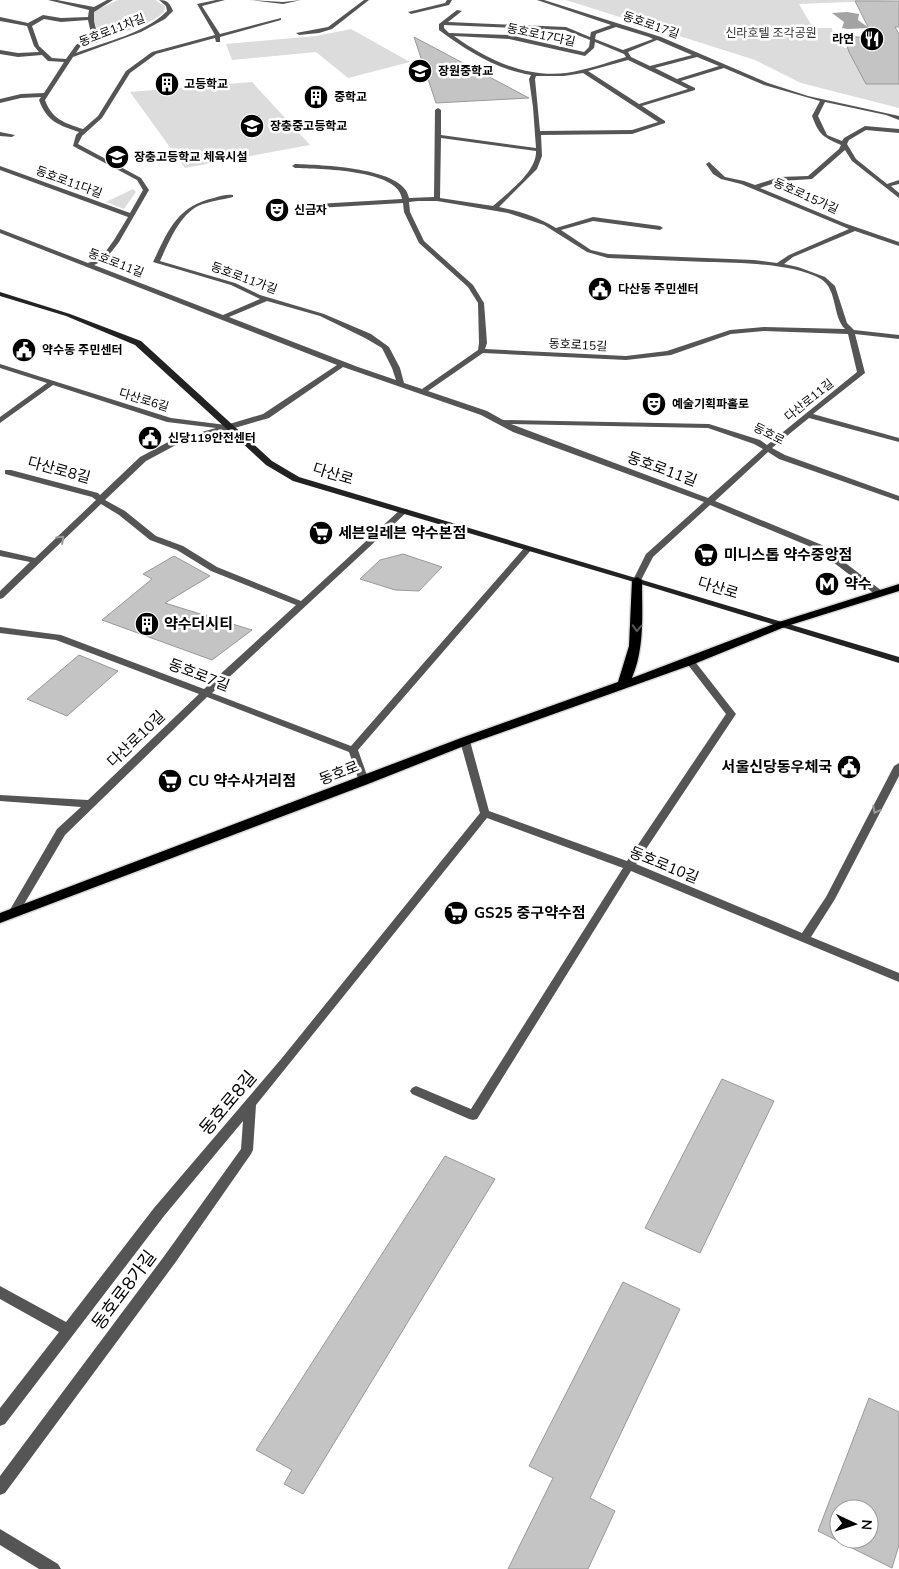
<svg xmlns="http://www.w3.org/2000/svg" width="899" height="1569" viewBox="0 0 899 1569" font-family="'Nunito Sans','Noto Sans KR',sans-serif">
  <style>
    .green { fill: #dcdcdc }
    .water { fill: #a3a3a3 }
    .building { fill: #c4c4c4; stroke: #999; fill-rule: evenodd }
    .lines { fill: none; stroke-linecap: round; stroke-linejoin: round }
    .primary-casing { stroke: #dbdbdb; stroke-width: 3 }
    .minor { fill: #555; fill-rule: evenodd }
    .secondary { fill: #222; fill-rule: evenodd }
    .primary { fill: #000; fill-rule: evenodd }
    .oneway { stroke: #999 }
    .oneway2 { stroke: #595959 }
    .labels { text-anchor: middle; dominant-baseline: central; stroke-width: 5; stroke-linejoin: round; paint-order: stroke }
    .far-street-label { font-size: 12px; fill: #000; stroke: #fff }
    .far-park-label { font-size: 12px; fill: #333; stroke: #fff }
    .far-poi-label { font-size: 12px; font-weight: bold; fill: #000; stroke: #fff; text-anchor: start }
    .street-label { font-size: 15px; fill: #000; stroke: #fff }
    .poi-label { font-size: 15px; font-weight: bold; fill: #000; stroke: #fff; text-anchor: start }
    .near-street-label { font-size: 18px; fill: #000; stroke: #fff }
  </style>
  <rect width="100%" height="100%" fill="#fff"/>
  <g class="green">
    <path d="M 118,0 L 155,0 L 165,6 L 164,12 C 150,25 114,39 96,34 L 98,31 L 94,21 L 94,11 Z"/>
    <path d="M 566,0 L 899,0 L 799,4 L 813,28 L 832,28 L 835,43 L 841,43 L 844,48 L 848,48 L 899,84 L 899,108 L 801,83 L 755,60 Z"/>
    <path d="M 351,29 L 410,62 L 348,78 L 316,52 L 232,60 L 226,44 L 316,36 Z"/>
    <path d="M 252,82 L 310,145 L 185,168 L 130,92 Z"/>
    <path d="M 133,189 L 136,192 L 124,209 L 106,202 Z"/>
  </g>
  <path class="water" d="M 847,12 L 859,14 L 858,20 L 869,28 L 848,29 L 842,28 L 844,22 L 832,13 Z"/>
  <g class="building">
    <path d="M 855,1 L 899,1 L 899,27 L 895,27 L 899,34 L 899,84 L 866,84 L 849,52 L 844,37 L 873,37 Z"/>
    <path d="M 414,37 L 529,98 L 436,103 Z"/>
    <path d="M 403,554 L 442,567 L 419,591 L 395,590 L 360,579 L 380,560 Z"/>
    <path d="M 174,556 L 210,576 L 165,603 L 252,630 L 212,660 L 102,620 L 152,579 L 143,574 Z"/>
    <path d="M 79,655 L 118,671 L 67,716 L 27,699 Z"/>
    <path d="M 722,1079 L 774,1101 L 700,1253 L 645,1228 Z"/>
    <path d="M 445,1156 L 495,1179 L 303,1494 L 284,1484 L 292,1470 L 256,1450 Z"/>
    <path d="M 623,1282 L 680,1309 L 590,1498 L 615,1511 L 588,1569 L 508,1569 L 553,1478 L 529,1466 Z"/>
    <path d="M 869,1398 L 899,1412 L 899,1545 L 892,1568 L 818,1531 ZM 839,1509 L 869,1509 L 869,1539 L 839,1539 Z"/>
  </g>
  <g class="lines">
    <g class="primary-casing">
      <path id="primary" d="M 637,577 L 642,580 C 642,613 645,647 632,678 L 779,622 L 899,584 L 899,591 L 787,626 L 694,664 L 469,744 L 368,784 L 0,923 L 0,913 L 461,738 L 618,682 L 629,646 L 632,580 Z"/>
    </g>
    <g class="minor">
      <path d="M 48,0 L 57,0 L 94,7 L 107,0 L 113,0 L 94,12 L 94,21 L 97,33 L 80,47 L 76,53 C 107,41 144,34 167,11 L 166,6 L 159,0 C 167,0 170,3 173,11 L 165,19 L 141,32 L 73,57 L 45,100 C 52,119 64,123 83,129 L 98,116 L 126,71 L 152,52 L 215,35 L 197,4 L 216,0 L 225,0 L 202,6 L 220,34 L 281,18 L 281,20 L 220,37 L 220,42 L 216,42 L 215,38 L 156,54 L 130,73 L 102,118 L 82,136 L 78,144 L 141,178 L 149,190 L 119,242 L 105,260 L 94,265 L 223,315 L 260,299 L 231,285 L 153,262 C 168,231 177,206 214,198 C 220,196 227,194 233,195 L 233,197 C 222,200 209,201 198,206 C 179,216 169,242 160,261 L 235,283 L 260,295 L 324,314 L 371,334 L 389,347 L 400,368 L 404,383 L 422,389 L 478,350 L 479,343 L 478,303 L 468,287 L 419,243 L 404,212 L 403,203 L 317,208 L 314,206 L 317,204 L 402,199 C 399,169 318,169 295,168 L 292,166 L 295,164 C 319,165 405,167 409,198 L 434,197 L 435,110 L 438,108 L 441,110 L 441,135 L 536,148 L 533,107 L 529,79 L 531,75 C 497,70 466,50 439,30 L 439,24 L 457,10 L 462,11 L 448,22 L 566,27 L 590,37 L 591,32 L 611,25 L 537,0 L 544,0 L 661,37 L 768,83 L 808,96 L 899,116 L 899,120 L 886,115 L 825,102 L 818,116 L 827,135 L 842,141 L 844,138 L 865,126 L 899,129 L 899,133 L 866,130 L 849,140 L 847,144 L 856,159 L 887,184 L 899,180 L 899,184 L 891,186 L 899,193 L 899,198 L 852,161 L 845,150 L 812,179 L 781,181 L 760,188 L 844,223 L 899,242 L 899,246 L 855,231 L 793,257 L 784,264 L 798,267 L 825,277 L 835,286 L 847,323 L 854,330 L 899,335 L 899,339 L 855,334 L 865,373 L 813,414 L 899,438 L 899,442 L 809,418 L 772,448 L 785,455 L 899,496 L 899,501 L 779,459 L 768,452 L 715,501 L 822,545 L 882,591 L 883,593 L 882,595 L 876,595 L 816,549 L 710,505 L 653,557 L 640,582 L 634,582 L 633,580 L 646,554 L 704,502 L 513,432 L 481,415 L 343,367 L 269,418 L 176,445 L 146,461 L 105,500 L 125,511 L 156,536 L 183,546 L 217,567 L 301,601 L 401,509 L 407,509 L 408,511 L 212,693 L 351,746 L 525,547 L 528,546 L 532,549 L 358,750 L 369,781 L 368,783 L 364,784 L 359,781 L 349,752 L 207,697 L 65,835 L 17,916 L 9,916 L 8,913 L 57,829 L 81,807 L 0,801 L 0,795 L 88,800 L 199,694 L 56,640 L 0,633 L 0,627 L 61,635 L 204,689 L 296,605 L 211,571 L 177,550 L 150,540 L 119,515 L 101,504 L 3,598 L 0,599 L 0,591 L 30,562 L 0,556 L 0,550 L 35,558 L 96,500 L 92,497 L 5,474 L 5,470 L 11,470 L 98,493 L 100,495 L 140,457 L 170,441 L 216,428 L 167,422 L 53,385 L 0,423 L 0,417 L 47,383 L 0,368 L 0,364 L 171,418 L 226,425 L 263,414 L 337,365 L 0,233 L 0,229 L 88,263 L 101,258 L 114,240 L 128,217 L 0,170 L 0,166 L 130,213 L 143,190 L 137,180 L 73,146 L 76,135 L 79,132 C 59,125 47,122 39,100 L 41,97 L 21,98 L 0,103 L 0,99 L 21,94 L 44,93 L 64,62 L 48,61 L 42,55 L 18,57 L 0,54 L 0,50 L 18,53 L 39,52 L 34,46 L 27,26 L 0,21 L 0,17 L 28,23 L 43,15 L 61,18 L 88,17 L 89,10 ZM 44,19 L 61,22 L 88,20 L 91,33 L 76,45 L 66,59 L 52,58 L 39,46 L 32,26 ZM 444,25 L 565,30 L 590,40 L 589,47 L 584,52 L 509,35 L 449,33 L 444,28 ZM 616,27 L 649,37 L 653,39 L 623,50 L 595,39 L 596,34 ZM 454,36 L 509,39 L 585,56 L 594,48 L 595,42 L 624,54 L 626,57 C 606,63 586,70 566,73 C 525,78 486,59 454,36 ZM 657,40 L 692,55 L 650,66 L 631,57 L 628,52 ZM 697,57 L 719,66 L 677,79 L 655,68 ZM 628,60 L 688,89 L 639,104 L 588,71 ZM 724,68 L 764,85 L 820,101 L 812,116 C 819,135 823,137 841,145 L 839,149 L 808,176 L 780,177 L 755,185 L 744,181 L 725,177 L 709,162 L 706,164 L 713,174 L 721,179 L 741,184 L 849,229 L 789,255 L 777,263 L 754,260 L 608,254 L 591,250 L 561,230 L 593,221 L 660,230 L 663,228 L 660,226 L 593,217 L 556,228 C 539,217 518,211 499,207 L 537,169 L 542,156 L 541,135 L 632,134 L 665,123 L 665,121 L 642,106 L 695,90 L 695,88 L 681,81 ZM 583,73 L 658,122 L 632,130 L 540,131 L 535,79 L 536,76 L 564,76 ZM 441,138 L 536,151 C 537,172 507,193 493,206 L 440,198 ZM 418,201 L 437,201 L 508,213 L 544,225 L 587,252 L 608,258 C 641,259 674,261 708,262 C 740,263 793,263 821,279 C 838,290 832,316 845,329 L 764,327 L 730,330 L 667,351 L 626,356 L 485,349 L 487,343 L 484,303 L 473,285 L 424,241 L 410,212 L 409,202 ZM 267,301 L 320,316 L 365,338 L 382,348 L 392,368 L 396,380 L 358,367 L 229,317 ZM 764,331 L 848,334 L 857,372 L 767,445 L 760,440 L 709,424 L 503,420 L 487,411 L 428,391 L 483,353 L 626,360 L 671,355 L 731,334 ZM 511,424 L 708,428 L 754,444 L 763,449 L 708,498 Z"/>
      <path d="M 249,0 L 283,2 L 301,0 L 283,4 Z"/>
      <path d="M 364,0 L 369,0 L 332,29 L 319,33 L 299,35 L 296,33 L 328,27 Z"/>
      <path d="M 447,0 L 452,0 L 449,5 L 411,14 L 408,12 L 445,3 Z"/>
      <path d="M 115,27 L 120,28 L 96,43 L 91,42 Z"/>
      <path d="M 0,132 L 15,135 L 12,137 L 0,136 Z"/>
      <path d="M 690,658 L 693,659 L 736,714 L 636,864 L 802,933 L 826,897 L 894,766 L 899,763 L 899,776 L 835,899 L 811,937 L 899,973 L 899,982 L 631,871 L 477,1119 L 473,1120 L 469,1119 L 412,1094 L 410,1091 L 412,1088 L 416,1086 L 471,1109 L 623,868 L 487,818 L 256,1105 L 253,1150 L 251,1154 L 175,1263 L 5,1493 L 0,1495 L 0,1476 L 165,1255 L 241,1149 L 243,1121 L 164,1216 L 5,1424 L 0,1426 L 0,1408 L 59,1332 L 0,1299 L 0,1286 L 66,1322 L 154,1208 L 282,1058 L 480,813 L 460,741 L 462,739 L 465,738 L 470,741 L 489,811 L 627,861 L 726,714 L 685,661 Z"/>
      <path d="M 0,1529 L 58,1564 L 61,1569 L 39,1569 L 0,1545 Z"/>
    </g>
    <path class="secondary" d="M 0,292 L 70,314 L 141,341 L 272,461 L 299,477 L 899,657 L 899,663 L 634,582 L 293,481 L 266,465 L 135,345 L 66,316 L 0,296 Z"/>
    <use href="#primary" class="primary"/>
  </g>
  <defs><path id="oneway-chevron" d="M-2-3.5L2.5 0L-2 3.5" fill="none" stroke-width="1.6" stroke-linecap="round" stroke-linejoin="round" transform="scale(1.25)"/></defs>
  <g class="oneway">
    <use href="#oneway-chevron" transform="translate(61 539) rotate(-43)"/>
    <use href="#oneway-chevron" transform="translate(876 810) rotate(118)"/>
  </g>
  <use class="oneway2" href="#oneway-chevron" transform="translate(637 628) rotate(92)"/>
  <defs>
    <g id="restaurant-disc" transform="scale(1.25)"><circle r="9.5" fill="#000" stroke="#fff"/><path d="M-5-6h1v4h1v-4h1v4h1v-4h1v5L-1.5 .5V6h-2V.5L-5-1ZM5-6V6H3V1.5H1.5Q1.5-4 5-6Z" fill="#fff"/></g>
    <g id="school-disc" transform="scale(1.25)"><circle r="9.5" fill="#000" stroke="#fff"/><path d="M0-5L7-2L0 1L-7-2ZM-4 1L0 2.5L4 1V4Q0 6-4 4Z" fill="#fff"/></g>
    <g id="building-disc" transform="scale(1.25)"><circle r="9.5" fill="#000" stroke="#fff"/><path d="M-4-6H4V6H1V3H-1V6H-4ZM-2.5-4.3h1.7v1.8h-1.7ZM.8-4.3h1.7v1.8H.8ZM-2.5-1h1.7V.8h-1.7ZM.8-1h1.7V.8H.8Z" fill="#fff"/></g>
    <g id="theatre-disc" transform="scale(1.25)"><circle r="9.5" fill="#000" stroke="#fff"/><path d="M-5-5.5Q0-4 5-5.5V0Q5 5 0 6Q-5 5-5 0ZM-3.3-2.5H-1v1.5H-3.3ZM1-2.5H3.3v1.5H1ZM-2.8 1Q0 5.5 2.8 1Z" fill="#fff"/></g>
    <g id="civic-disc" transform="scale(1.25)"><circle r="9.5" fill="#000" stroke="#fff"/><path d="M-.6-6.5H3V-4.5H.6V-3L4-1V1h2V6H-6V1h2V-1L-.6-3ZM-1.2 2.5V6h2.4V2.5Z" fill="#fff"/></g>
    <g id="supermarket-disc" transform="scale(1.25)"><circle r="9.5" fill="#000" stroke="#fff"/><path d="M-6-5.5h2.5l.6 2H6L4.5 2H-2.5L-4.4-4H-6ZM-1.5 3.2a1.3 1.3 0 1 0 .1 0ZM3 3.2a1.3 1.3 0 1 0 .1 0Z" fill="#fff"/></g>
    <g id="metro-disc" transform="scale(1.25)"><circle r="9.5" fill="#000" stroke="#fff"/><path d="M-5.5 5V-5H-3L0 0L3-5H5.5V5H3V-.5L0 4L-3-.5V5Z" fill="#fff"/></g>
  </defs>
  <g fill-rule="evenodd">
    <use href="#restaurant-disc" x="872" y="39"/>
    <use href="#school-disc" x="420" y="71"/>
    <use href="#building-disc" x="167" y="84"/>
    <use href="#building-disc" x="316" y="97"/>
    <use href="#school-disc" x="252" y="126"/>
    <use href="#school-disc" x="117" y="157"/>
    <use href="#theatre-disc" x="277" y="210"/>
    <use href="#civic-disc" x="600" y="289"/>
    <use href="#civic-disc" x="24" y="350"/>
    <use href="#theatre-disc" x="654" y="404"/>
    <use href="#civic-disc" x="150" y="438"/>
    <use href="#supermarket-disc" x="321" y="533"/>
    <use href="#supermarket-disc" x="706" y="555"/>
    <use href="#metro-disc" x="827" y="584"/>
    <use href="#building-disc" x="147" y="624"/>
    <use href="#civic-disc" x="849" y="767"/>
    <use href="#supermarket-disc" x="170" y="781"/>
    <use href="#supermarket-disc" x="456" y="913"/>
  </g>
  <g class="labels">
    <g class="far-street-label">
      <text transform="translate(651 25) rotate(19)">동호로17길</text>
      <text transform="translate(112 30) rotate(-21)">동호로11차길</text>
      <text transform="translate(541 35) rotate(12)">동호로17다길</text>
      <text transform="translate(69 182) rotate(20)">동호로11다길</text>
      <text transform="translate(806 196) rotate(24)">동호로15가길</text>
      <text transform="translate(116 263) rotate(21)">동호로11길</text>
      <text transform="translate(244 278) rotate(20)">동호로11가길</text>
      <text transform="translate(578 345) rotate(3)">동호로15길</text>
      <text transform="translate(144 400) rotate(17)">다산로6길</text>
      <text transform="translate(809 400) rotate(-39)">다산로11길</text>
      <text transform="translate(769 434) rotate(27)">동호로</text>
    </g>
    <g class="far-park-label">
      <text x="771" y="33">신라호텔 조각공원</text>
    </g>
    <g class="far-poi-label">
      <text x="854" y="39" text-anchor="end">라연</text>
      <text x="438" y="71">장원중학교</text>
      <text x="184" y="84">고등학교</text>
      <text x="334" y="97">중학교</text>
      <text x="270" y="126">장충중고등학교</text>
      <text x="134" y="157">장충고등학교 체육시설</text>
      <text x="294" y="210">신금자</text>
      <text x="618" y="289">다산동 주민센터</text>
      <text x="42" y="350">약수동 주민센터</text>
      <text x="672" y="404">예술기획파홀로</text>
      <text x="168" y="438">신당119안전센터</text>
    </g>
    <g class="street-label">
      <text transform="translate(662 469) rotate(20)">동호로11길</text>
      <text transform="translate(59 470) rotate(15)">다산로8길</text>
      <text transform="translate(333 474) rotate(17)">다산로</text>
      <text transform="translate(718 588) rotate(17)">다산로</text>
      <text transform="translate(199 675) rotate(21)">동호로7길</text>
      <text transform="translate(136 739) rotate(-44)">다산로10길</text>
      <text transform="translate(339 773) rotate(-21)">동호로</text>
      <text transform="translate(664 865) rotate(22)">동호로10길</text>
    </g>
    <g class="poi-label">
      <text x="338" y="533">세븐일레븐 약수본점</text>
      <text x="724" y="555">미니스톱 약수중앙점</text>
      <text x="844" y="584">약수</text>
      <text x="164" y="624">약수더시티</text>
      <text x="832" y="767" text-anchor="end">서울신당동우체국</text>
      <text x="188" y="781">CU 약수사거리점</text>
      <text x="474" y="913">GS25 중구약수점</text>
    </g>
    <g class="near-street-label">
      <text transform="translate(228 1103) rotate(-50)">동호로8길</text>
      <text transform="translate(124 1290) rotate(-53)">동호로8가길</text>
    </g>
  </g>
  <g transform="translate(854 1524) rotate(94)"><circle r="24" fill="#ffffff" stroke="#999999"/>
  <path d="M0-4L9 19L0 12L-9 19Z" fill="#000000"/>
  <text y="-8" font-size="14" font-weight="bold" text-anchor="middle" fill="#000000">N</text>
  </g>
</svg>
